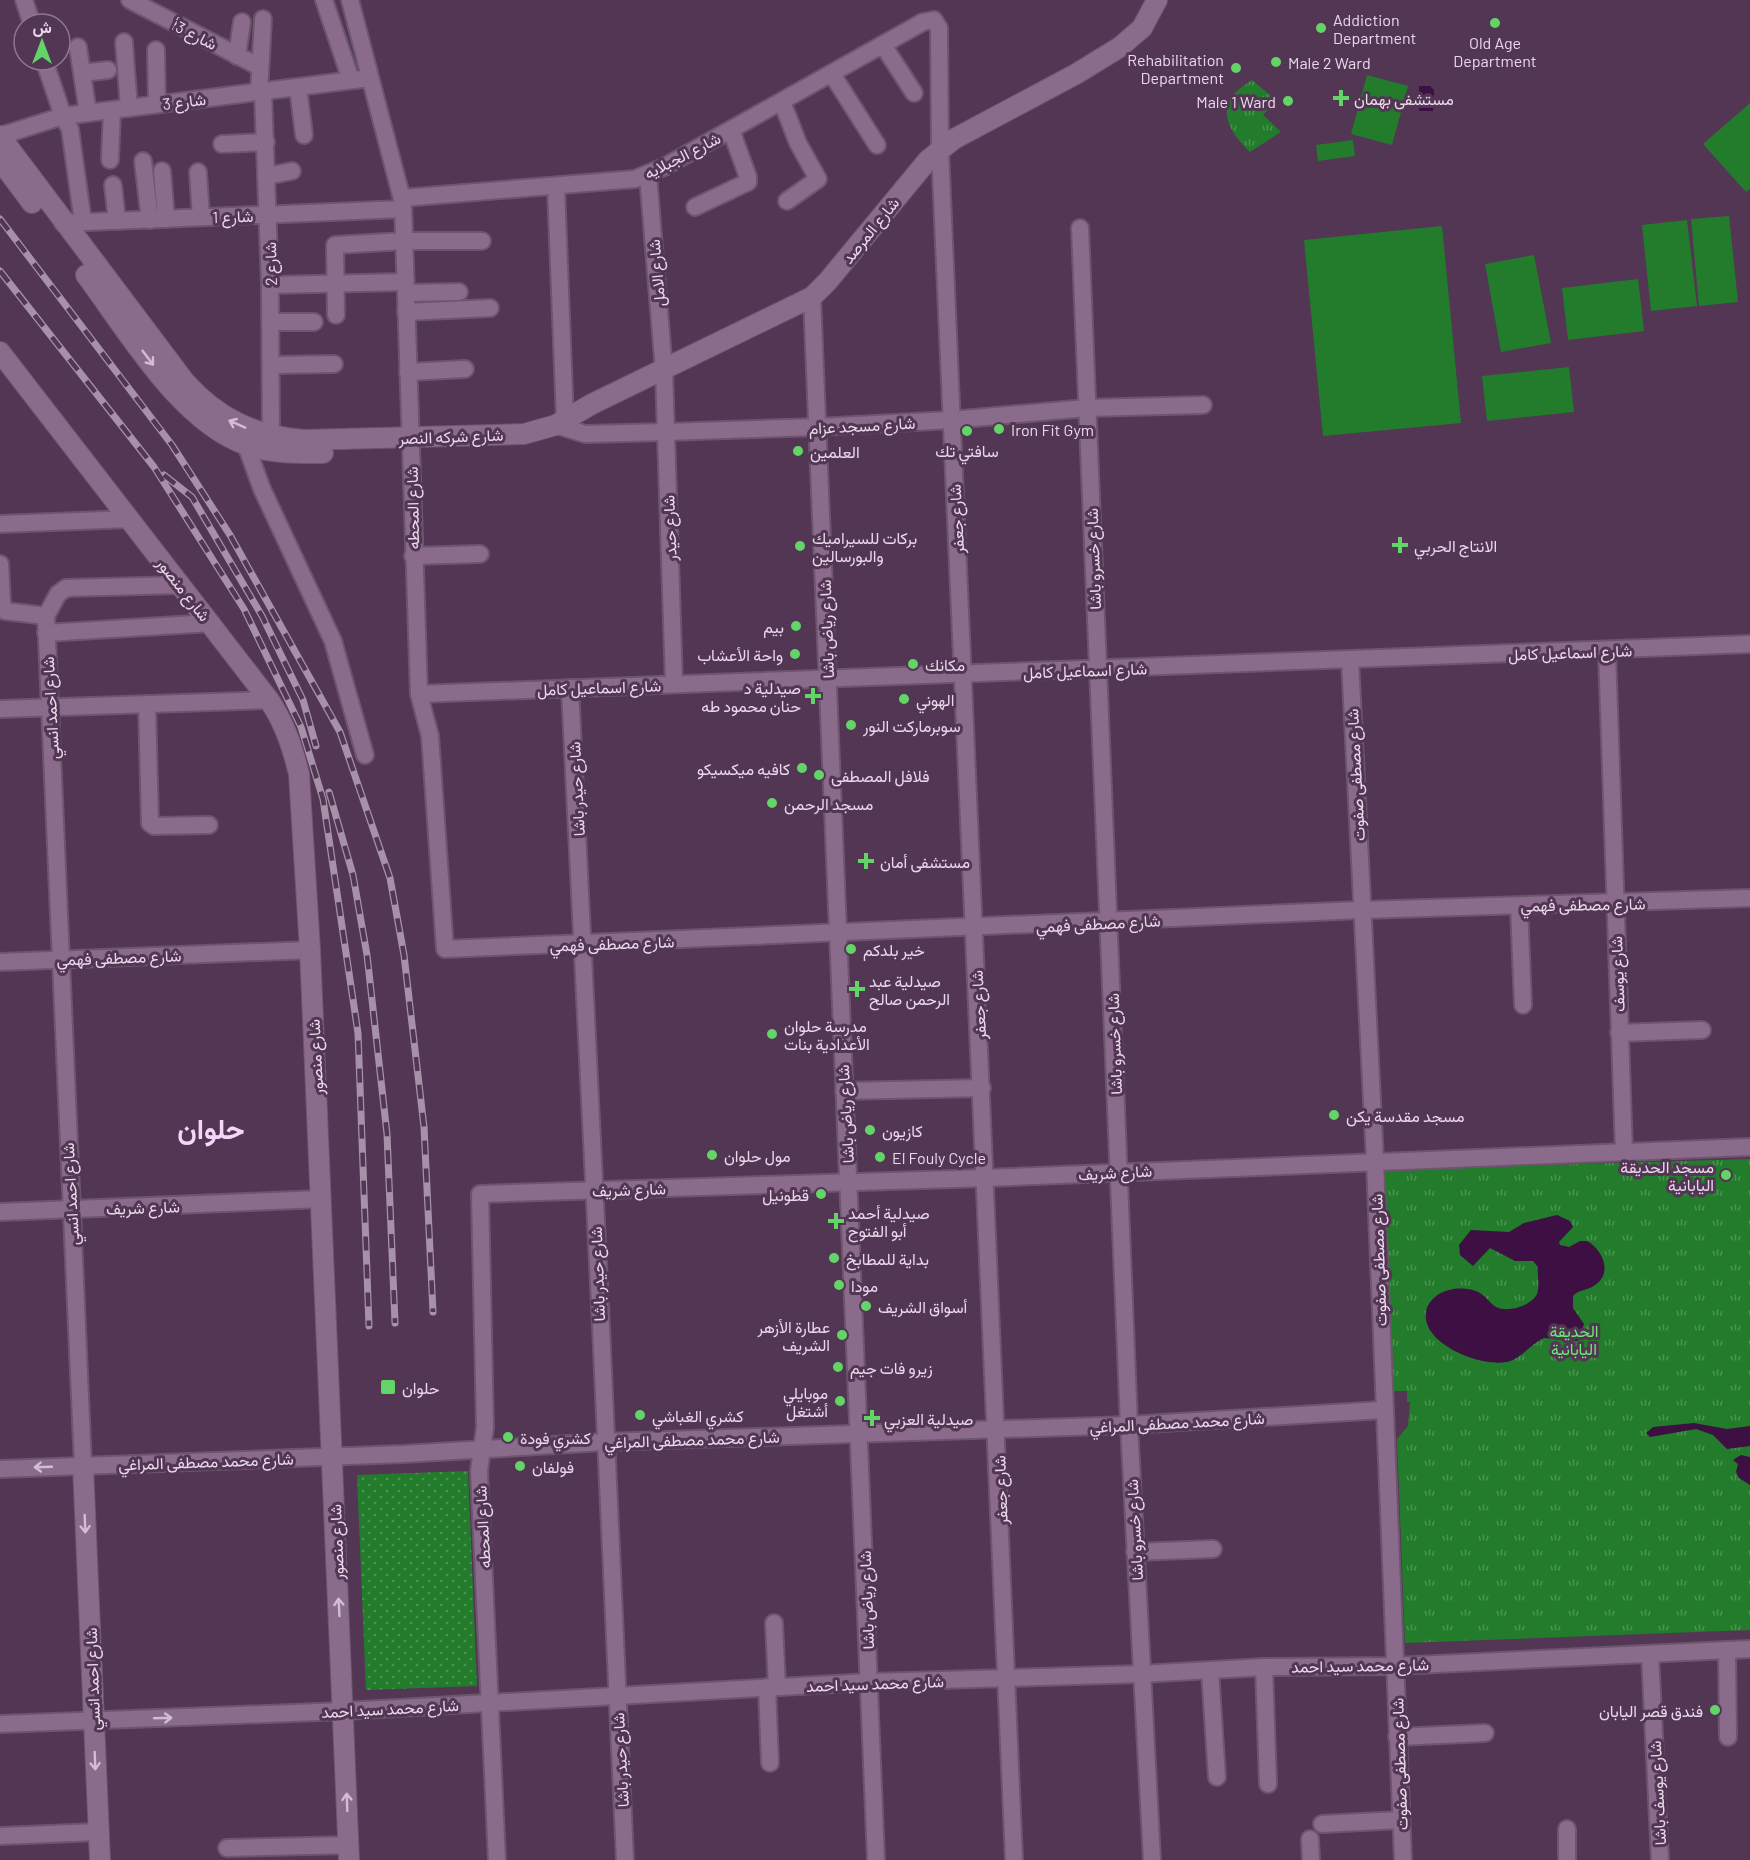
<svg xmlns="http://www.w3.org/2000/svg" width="1750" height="1860" viewBox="0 0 1750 1860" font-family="Barlow,Vazirmatn,sans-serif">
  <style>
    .grass { fill: url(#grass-dots) }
    .park { fill: url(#park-tufts) }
    .pitch { fill: #227c2b }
    .water { fill: #3e0f42 }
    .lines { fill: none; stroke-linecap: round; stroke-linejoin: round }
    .minor-casing { stroke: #6d556e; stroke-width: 20 }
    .tertiary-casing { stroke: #6d556e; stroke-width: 22 }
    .minor { stroke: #8a6b8c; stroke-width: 16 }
    .tertiary { stroke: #8a6b8c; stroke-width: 20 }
    .rail-casing { stroke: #a791a8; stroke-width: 7 }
    .rail { stroke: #523654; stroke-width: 4.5; stroke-dasharray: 14; stroke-linecap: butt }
    .oneway { stroke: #d2bdd2 }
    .poi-dot { fill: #63d468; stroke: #523654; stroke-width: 2 }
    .labels { text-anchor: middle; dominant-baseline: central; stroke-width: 6; stroke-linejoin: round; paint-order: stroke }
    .poi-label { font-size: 16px; fill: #ead8ea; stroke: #523654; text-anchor: start }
    .street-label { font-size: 16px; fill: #ead8ea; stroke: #523654 }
    .park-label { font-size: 16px; fill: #6bec72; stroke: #523654 }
    .town-label { font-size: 28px; font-weight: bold; fill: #f7d4f9; stroke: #523654 }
  </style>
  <defs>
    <pattern id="grass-dots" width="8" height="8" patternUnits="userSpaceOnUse" patternTransform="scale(1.5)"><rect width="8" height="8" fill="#227c2b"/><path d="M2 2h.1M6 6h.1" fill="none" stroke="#4d9454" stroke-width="1.8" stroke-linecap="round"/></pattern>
    <pattern id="park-tufts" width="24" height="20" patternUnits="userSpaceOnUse" patternTransform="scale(1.5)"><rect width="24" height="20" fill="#227c2b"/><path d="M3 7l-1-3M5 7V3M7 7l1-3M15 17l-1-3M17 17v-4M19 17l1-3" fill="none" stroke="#4d9454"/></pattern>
  </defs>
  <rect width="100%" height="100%" fill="#523654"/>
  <path class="grass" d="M 468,1471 L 477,1686 L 366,1690 L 357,1475 Z"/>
  <g class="park">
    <path d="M 1252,80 L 1270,95 L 1273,104 L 1263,115 L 1281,132 L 1250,152 C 1235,138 1217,115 1233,95 C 1238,89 1246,84 1252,80 Z"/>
    <path d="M 1750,1159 L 1750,1630 L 1405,1643 L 1397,1439 L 1408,1426 L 1410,1402 L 1407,1402 L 1407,1391 L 1393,1391 L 1384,1170 Z"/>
  </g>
  <g class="pitch">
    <path d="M 1367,75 L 1408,86 L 1392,145 L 1351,134 Z"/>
    <path d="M 1750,103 L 1750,189 L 1746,192 L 1703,144 Z"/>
    <path d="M 1353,140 L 1355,156 L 1318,161 L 1316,145 Z"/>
    <path d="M 1729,216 L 1738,302 L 1699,306 L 1691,219 Z"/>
    <path d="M 1687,220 L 1697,306 L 1651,311 L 1642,225 Z"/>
    <path d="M 1442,226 L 1461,423 L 1323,436 L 1304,240 Z"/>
    <path d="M 1534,255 L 1551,343 L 1501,352 L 1485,264 Z"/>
    <path d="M 1638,279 L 1644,331 L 1568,340 L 1562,288 Z"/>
    <path d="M 1569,367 L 1574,412 L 1487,421 L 1482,376 Z"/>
  </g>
  <g class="water">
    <path d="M 1419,86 L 1430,86 L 1434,90 L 1433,111 L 1419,111 Z"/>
    <path d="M 1557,1215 L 1570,1221 L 1573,1227 L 1559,1242 L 1560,1245 L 1569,1247 L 1580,1241 L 1587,1241 C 1603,1250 1613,1273 1595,1285 C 1587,1291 1579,1289 1573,1296 L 1573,1308 L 1584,1324 L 1578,1341 L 1544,1338 C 1530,1344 1522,1359 1506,1362 C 1481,1367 1421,1344 1426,1312 C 1427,1304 1433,1298 1439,1294 C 1451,1287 1471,1286 1483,1295 C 1488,1299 1491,1304 1496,1307 C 1508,1313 1531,1306 1537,1294 C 1540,1287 1537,1275 1538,1267 L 1533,1261 L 1515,1261 L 1490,1248 L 1473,1266 L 1460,1255 L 1459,1245 L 1471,1230 L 1509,1232 L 1524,1223 Z"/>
    <path d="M 1694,1423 L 1727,1429 L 1750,1426 L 1750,1446 L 1727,1449 L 1713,1435 L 1696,1429 L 1650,1437 L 1646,1433 L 1653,1427 Z"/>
    <path d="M 1741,1455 L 1750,1457 L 1750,1485 L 1739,1478 L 1736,1472 L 1738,1464 L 1733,1460 Z"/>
  </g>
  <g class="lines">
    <g class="minor-casing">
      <g id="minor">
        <path d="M 24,0 L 32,24"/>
        <path d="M 130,0 L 260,67"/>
        <path d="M 324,0 L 351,80"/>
        <path d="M 350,0 L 403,203 L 419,694 L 430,736 L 445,949 L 1361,910 L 1750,898"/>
        <path d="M 124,42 L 129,108"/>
        <path d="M 883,45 L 914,93"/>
        <path d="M 78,47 L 88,113"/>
        <path d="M 156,50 L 157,104"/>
        <path d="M 237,56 L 242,22"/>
        <path d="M 44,60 L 63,116 L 70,129 L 83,222"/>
        <path d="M 82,73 L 108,70"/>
        <path d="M 832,74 L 877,145"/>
        <path d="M 298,87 L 304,135"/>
        <path d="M 263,92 L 270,285 L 271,436"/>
        <path d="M 259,93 L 263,19"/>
        <path d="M 782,102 L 798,143 L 818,179 L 787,201"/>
        <path d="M 0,136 L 63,116 L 370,78"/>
        <path d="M 222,144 L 266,142"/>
        <path d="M 110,160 L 112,110"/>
        <path d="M 143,161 L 150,220"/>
        <path d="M 162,171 L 166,219"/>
        <path d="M 198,172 L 201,217"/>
        <path d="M 648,175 L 664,371 L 674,684"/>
        <path d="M 267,176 L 292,171"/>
        <path d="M 113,185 L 117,221"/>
        <path d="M 556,187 L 565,420"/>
        <path d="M 402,198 L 635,179 L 664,167 L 923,22 L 934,20 L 939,28 L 940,150 L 1014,1860"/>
        <path d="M 695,207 L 748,182 L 748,177 L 731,130"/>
        <path d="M 63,223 L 403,209"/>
        <path d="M 1080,228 L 1129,1425 L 1152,1860"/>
        <path d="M 270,285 L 405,282"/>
        <path d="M 406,293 L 459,292"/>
        <path d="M 812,297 L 876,1860"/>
        <path d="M 406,312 L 490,308"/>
        <path d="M 336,315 L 335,245 L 404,241 L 482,241"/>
        <path d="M 271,322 L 314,322"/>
        <path d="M 271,365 L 334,364"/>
        <path d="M 408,372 L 465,369"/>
        <path d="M 556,425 L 585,434 L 666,432 L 817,427 L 951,420 L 1087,408 L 1203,405"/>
        <path d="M 246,445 L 262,489 L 333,641 L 365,755"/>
        <path d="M 0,524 L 130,519"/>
        <path d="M 413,556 L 480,554"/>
        <path d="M 0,564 L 2,604 L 5,611 L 46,616 L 83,1466"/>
        <path d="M 46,616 L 58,594 L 66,588 L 181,585"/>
        <path d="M 46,633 L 211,623"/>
        <path d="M 1607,651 L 1624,1153"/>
        <path d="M 1350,660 L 1375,1161 L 1403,1860"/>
        <path d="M 570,688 C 592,1079 606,1469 625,1860"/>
        <path d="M 419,694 L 1750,644"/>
        <path d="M 147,704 L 150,823 L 154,826 L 209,825"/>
        <path d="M 0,709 L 269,700"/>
        <path d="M 1519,906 L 1523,1005"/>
        <path d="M 0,962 L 310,950"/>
        <path d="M 1619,1033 L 1702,1030"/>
        <path d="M 844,1091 L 982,1088"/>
        <path d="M 0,1212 L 321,1199"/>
        <path d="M 0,1469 L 403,1454 L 604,1442 L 1129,1425 L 1383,1410"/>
        <path d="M 1135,1552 L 1213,1549"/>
        <path d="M 774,1623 L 777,1687"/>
        <path d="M 1727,1650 L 1728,1737"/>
        <path d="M 1650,1654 L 1660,1860"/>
        <path d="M 1264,1667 L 1268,1784"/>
        <path d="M 1210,1671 L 1217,1777"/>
        <path d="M 767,1687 L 770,1763"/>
        <path d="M 0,1724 L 344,1711 L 870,1682 L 1141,1674 L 1264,1667 L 1395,1666 L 1750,1649"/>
        <path d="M 1397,1737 L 1485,1733"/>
        <path d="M 1322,1824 L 1401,1820"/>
        <path d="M 1567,1829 L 1567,1860"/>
        <path d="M 0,1836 L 98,1832"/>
        <path d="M 1310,1839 L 1311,1860"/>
        <path d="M 227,1848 L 349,1845"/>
        <path d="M 497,1860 L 479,1471 L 485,1427 L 480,1194 L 986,1178 L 1750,1147"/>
      </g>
    </g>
    <g class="tertiary-casing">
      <g id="tertiary">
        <path d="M 0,136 L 185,382 C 218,419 255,436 304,440 L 524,434 L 556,425 L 592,404 L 812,297 L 828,281 L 928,160 L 954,139 L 1076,74 L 1120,47 L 1142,28 L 1157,0"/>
        <path d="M 0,160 L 32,203"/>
        <path d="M 86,275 C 127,330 180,422 247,445 C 272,454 297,453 323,453"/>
        <path d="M 0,352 L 269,700 C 285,724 292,746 299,774 L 310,950 L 349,1860"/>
        <path d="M 83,1466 L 100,1860"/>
      </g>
    </g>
    <use href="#minor" class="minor"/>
    <use href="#tertiary" class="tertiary"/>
    <g class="rail-casing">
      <g id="rail">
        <path d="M 0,219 L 172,445 L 230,535 L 340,732 L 390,878 L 404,955 L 424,1127 L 433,1312"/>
        <path d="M 0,271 L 154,467 L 244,609 L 301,727 L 323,799 L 358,1033 L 369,1326"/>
        <path d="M 164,475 L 192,497 L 262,616 L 303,700 L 316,746"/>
        <path d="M 329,792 L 353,875 L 367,955 L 387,1134 L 395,1323"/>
      </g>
    </g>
    <use href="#rail" class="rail"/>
  </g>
  <defs><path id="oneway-shaft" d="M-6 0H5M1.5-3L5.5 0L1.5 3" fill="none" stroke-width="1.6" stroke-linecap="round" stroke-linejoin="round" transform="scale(1.5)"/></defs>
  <g class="oneway">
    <use href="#oneway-shaft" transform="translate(148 358) rotate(53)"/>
    <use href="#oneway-shaft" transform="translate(237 424) rotate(-156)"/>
    <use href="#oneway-shaft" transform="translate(43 1467) rotate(178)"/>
    <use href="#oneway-shaft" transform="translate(85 1524) rotate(88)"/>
    <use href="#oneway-shaft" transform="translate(339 1607) rotate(-93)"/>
    <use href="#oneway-shaft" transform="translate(163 1718) rotate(-2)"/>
    <use href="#oneway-shaft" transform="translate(95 1761) rotate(88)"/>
    <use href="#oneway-shaft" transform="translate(347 1802) rotate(-92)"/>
  </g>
  <g class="poi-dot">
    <circle cx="1495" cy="23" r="6"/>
    <circle cx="1321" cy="28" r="6"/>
    <circle cx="1276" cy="62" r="6"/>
    <circle cx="1236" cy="68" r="6"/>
    <path d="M1338 89h6v6h6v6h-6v6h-6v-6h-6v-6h6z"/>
    <circle cx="1288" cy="101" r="6"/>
    <circle cx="999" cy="429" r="6"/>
    <circle cx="967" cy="431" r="6"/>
    <circle cx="798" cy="451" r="6"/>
    <path d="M1397 536h6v6h6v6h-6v6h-6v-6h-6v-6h6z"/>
    <circle cx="800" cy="546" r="6"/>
    <circle cx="796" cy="626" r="6"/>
    <circle cx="795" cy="654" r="6"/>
    <circle cx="913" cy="664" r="6"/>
    <path d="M810 687h6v6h6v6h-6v6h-6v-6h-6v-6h6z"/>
    <circle cx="904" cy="699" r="6"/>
    <circle cx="851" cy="725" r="6"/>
    <circle cx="802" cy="768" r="6"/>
    <circle cx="819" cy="775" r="6"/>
    <circle cx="772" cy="803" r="6"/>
    <path d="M863 852h6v6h6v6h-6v6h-6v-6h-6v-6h6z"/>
    <circle cx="851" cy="949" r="6"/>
    <path d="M854 980h6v6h6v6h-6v6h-6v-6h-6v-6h6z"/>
    <circle cx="772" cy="1034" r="6"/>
    <circle cx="1334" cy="1115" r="6"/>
    <circle cx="870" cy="1130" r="6"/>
    <circle cx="712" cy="1155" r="6"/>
    <circle cx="880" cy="1157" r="6"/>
    <circle cx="1726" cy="1175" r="6"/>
    <circle cx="821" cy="1194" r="6"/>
    <path d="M833 1212h6v6h6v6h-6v6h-6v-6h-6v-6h6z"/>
    <circle cx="834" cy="1258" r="6"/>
    <circle cx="839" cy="1285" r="6"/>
    <circle cx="866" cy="1306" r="6"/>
    <circle cx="842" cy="1335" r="6"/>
    <circle cx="838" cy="1367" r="6"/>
    <rect x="380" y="1379" width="16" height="16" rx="3"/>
    <circle cx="840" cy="1401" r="6"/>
    <circle cx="640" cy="1415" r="6"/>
    <path d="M869 1409h6v6h6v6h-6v6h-6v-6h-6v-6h6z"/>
    <circle cx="508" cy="1437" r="6"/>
    <circle cx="520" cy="1466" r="6"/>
    <circle cx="1715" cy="1710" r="6"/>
  </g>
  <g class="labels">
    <g class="poi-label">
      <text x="1333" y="19">Addiction<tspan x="1333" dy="18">Department</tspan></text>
      <text x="1495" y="42" text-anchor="middle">Old Age<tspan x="1495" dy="18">Department</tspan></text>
      <text x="1224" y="59" text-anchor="end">Rehabilitation<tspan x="1224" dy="18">Department</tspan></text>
      <text x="1288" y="62">Male 2 Ward</text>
      <text x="1354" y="98">مستشفى بهمان</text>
      <text x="1276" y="101" text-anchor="end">Male 1 Ward</text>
      <text x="1011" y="429">Iron Fit Gym</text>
      <text x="967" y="450" text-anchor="middle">سافتي تك</text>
      <text x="810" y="451">العلمين</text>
      <text x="812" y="537">بركات للسيراميك<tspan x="812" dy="18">والبورسالين</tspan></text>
      <text x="1414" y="545">الانتاج الحربي</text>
      <text x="784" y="626" text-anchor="end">بيم</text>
      <text x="783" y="654" text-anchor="end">واحة الأعشاب</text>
      <text x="925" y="664">مكانك</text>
      <text x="801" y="687" text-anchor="end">صيدلية د<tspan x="801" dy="18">حنان محمود طه</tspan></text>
      <text x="916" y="699">الهوني</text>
      <text x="863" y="725">سوبرماركت النور</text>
      <text x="790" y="768" text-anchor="end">كافيه ميكسيكو</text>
      <text x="831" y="775">فلافل المصطفى</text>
      <text x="784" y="803">مسجد الرحمن</text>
      <text x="880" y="861">مستشفى أمان</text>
      <text x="863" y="949">خير بلدكم</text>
      <text x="869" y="980">صيدلية عبد<tspan x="869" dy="18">الرحمن صالح</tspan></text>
      <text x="784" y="1025">مدرسة حلوان<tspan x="784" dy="18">الأعدادية بنات</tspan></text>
      <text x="1346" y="1115">مسجد مقدسة يكن</text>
      <text x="882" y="1130">كازيون</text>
      <text x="724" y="1155">مول حلوان</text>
      <text x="892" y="1157">El Fouly Cycle</text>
      <text x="1714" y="1166" text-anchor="end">مسجد الحديقة<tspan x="1714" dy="18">اليابانية</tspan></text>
      <text x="809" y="1194" text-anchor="end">قطونيل</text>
      <text x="848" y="1212">صيدلية أحمد<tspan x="848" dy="18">أبو الفتوح</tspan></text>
      <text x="846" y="1258">بداية للمطابخ</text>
      <text x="851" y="1285">مودا</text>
      <text x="878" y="1306">أسواق الشريف</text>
      <text x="830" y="1326" text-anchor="end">عطارة الأزهر<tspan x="830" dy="18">الشريف</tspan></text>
      <text x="850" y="1367">زيرو فات جيم</text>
      <text x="402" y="1387">حلوان</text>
      <text x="828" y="1392" text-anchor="end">موبايلي<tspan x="828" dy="18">أشتغل</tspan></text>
      <text x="652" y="1415">كشري الغباشي</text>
      <text x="884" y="1418">صيدلية العزبي</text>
      <text x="520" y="1437">كشري فودة</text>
      <text x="532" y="1466">فولفان</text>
      <text x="1703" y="1710" text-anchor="end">فندق قصر اليابان</text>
    </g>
    <g class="street-label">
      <text transform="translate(195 34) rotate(27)">شارع 3أ</text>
      <text transform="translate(184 101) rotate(-7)">شارع 3</text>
      <text transform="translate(682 155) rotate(-27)">شارع الجبلايه</text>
      <text transform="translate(233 216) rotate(-2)">شارع 1</text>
      <text transform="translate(870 230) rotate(-51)">شارع المرصد</text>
      <text transform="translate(270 264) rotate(-91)">شارع 2</text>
      <text transform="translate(656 273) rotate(-95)">شارع الامل</text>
      <text transform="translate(862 425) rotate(-3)">شارع مسجد عزام</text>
      <text transform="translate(451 436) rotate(-2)">شارع شركه النصر</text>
      <text transform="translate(412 508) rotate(-91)">شارع المحطه</text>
      <text transform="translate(956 519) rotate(-93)">شارع جعفر</text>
      <text transform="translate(669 528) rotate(-92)">شارع حيدر</text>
      <text transform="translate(1093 559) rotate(-92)">شارع خسرو باشا</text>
      <text transform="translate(184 589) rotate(52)">شارع منصور</text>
      <text transform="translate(826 629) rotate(-92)">شارع رياض باشا</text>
      <text transform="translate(1570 652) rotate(-2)">شارع اسماعيل كامل</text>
      <text transform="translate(1085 670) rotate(-2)">شارع اسماعيل كامل</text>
      <text transform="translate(599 687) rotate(-2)">شارع اسماعيل كامل</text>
      <text transform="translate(50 708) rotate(-93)">شارع احمد انسي</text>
      <text transform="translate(1355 775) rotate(-93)">شارع مصطفى صفوت</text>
      <text transform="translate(576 789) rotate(-93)">شارع حيدر باشا</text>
      <text transform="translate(1583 904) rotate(-1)">شارع مصطفى فهمي</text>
      <text transform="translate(1098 923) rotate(-3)">شارع مصطفى فهمي</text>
      <text transform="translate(612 943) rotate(-2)">شارع مصطفى فهمي</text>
      <text transform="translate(119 957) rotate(-2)">شارع مصطفى فهمي</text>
      <text transform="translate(1617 974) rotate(-92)">شارع يوسف</text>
      <text transform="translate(978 1005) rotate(-93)">شارع جعفر</text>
      <text transform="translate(1114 1044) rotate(-92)">شارع خسرو باشا</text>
      <text transform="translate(315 1057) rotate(-93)">شارع منصور</text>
      <text transform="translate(845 1114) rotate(-93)">شارع رياض باشا</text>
      <text transform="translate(1115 1172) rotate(-3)">شارع شريف</text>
      <text transform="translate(629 1189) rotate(-2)">شارع شريف</text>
      <text transform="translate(70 1194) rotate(-93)">شارع احمد انسي</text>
      <text transform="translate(143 1207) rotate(-2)">شارع شريف</text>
      <text transform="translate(1378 1260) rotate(-92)">شارع مصطفى صفوت</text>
      <text transform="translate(597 1274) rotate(-92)">شارع حيدر باشا</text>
      <text transform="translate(1177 1422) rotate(-3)">شارع محمد مصطفى المراغي</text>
      <text transform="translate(692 1439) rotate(-2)">شارع محمد مصطفى المراغي</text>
      <text transform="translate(206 1461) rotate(-2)">شارع محمد مصطفى المراغي</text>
      <text transform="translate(1000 1490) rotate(-92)">شارع جعفر</text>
      <text transform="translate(482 1527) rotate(-93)">شارع المحطه</text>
      <text transform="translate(1134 1530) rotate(-93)">شارع خسرو باشا</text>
      <text transform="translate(336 1542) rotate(-92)">شارع منصور</text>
      <text transform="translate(866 1600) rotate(-92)">شارع رياض باشا</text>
      <text transform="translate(1360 1665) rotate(-1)">شارع محمد سيد احمد</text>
      <text transform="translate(92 1679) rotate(-92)">شارع احمد انسي</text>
      <text transform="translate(875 1683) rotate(-2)">شارع محمد سيد احمد</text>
      <text transform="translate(390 1708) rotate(-3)">شارع محمد سيد احمد</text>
      <text transform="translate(620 1760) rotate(-93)">شارع حيدر باشا</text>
      <text transform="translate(1399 1764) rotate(-92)">شارع مصطفى صفوت</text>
      <text transform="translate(1657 1793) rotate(-93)">شارع يوسف باشا</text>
    </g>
    <g class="park-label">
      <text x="1574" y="1330">الحديقة<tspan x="1574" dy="18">اليابانية</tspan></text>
    </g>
    <g class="town-label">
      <text x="211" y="1128">حلوان</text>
    </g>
  </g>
  <g transform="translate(42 42)"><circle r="28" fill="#523654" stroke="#8f7790" stroke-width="1.5"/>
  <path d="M0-4.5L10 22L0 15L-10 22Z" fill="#63d468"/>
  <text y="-9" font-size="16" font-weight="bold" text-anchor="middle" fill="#ead8ea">ش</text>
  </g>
</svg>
